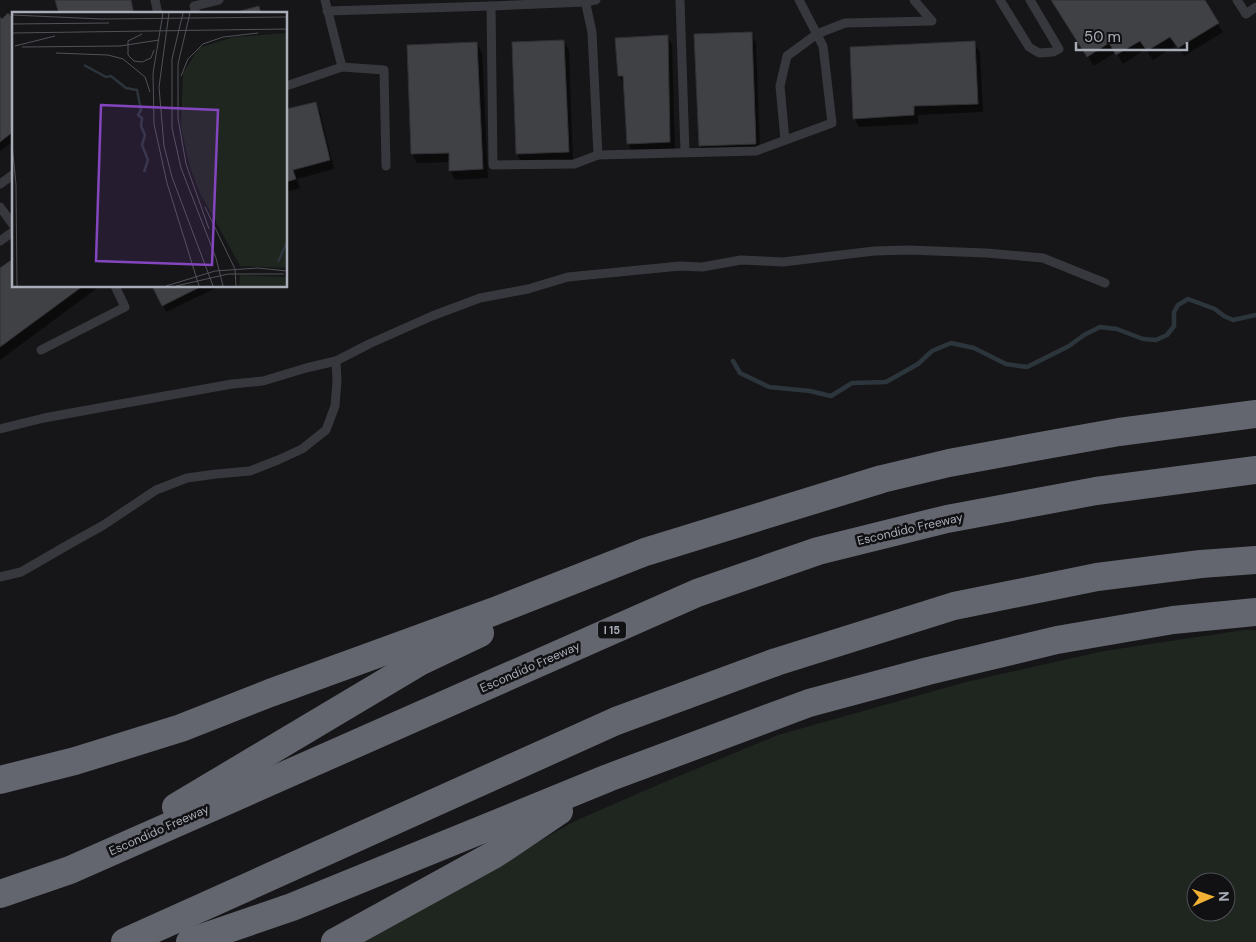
<svg xmlns="http://www.w3.org/2000/svg" width="1256" height="942" viewBox="0 0 1256 942" font-family="'DM Sans',sans-serif">
  <style>
    .green { fill: #1e261f; fill-rule: evenodd }
    .shadow { fill: #0007 }
    .lines { fill: none; stroke-linecap: round; stroke-linejoin: round }
    .stream { stroke: #2c353c; stroke-width: 4.5 }
    .building { fill: #404145; stroke: #303034 }
    .service { stroke: #37383d; stroke-width: 9 }
    .motorway { stroke: #63666e; stroke-width: 28 }
    .labels { text-anchor: middle; dominant-baseline: central; stroke-width: 5; stroke-linejoin: round; paint-order: stroke }
    .shield { fill: #111113; stroke: #7b7e86; stroke-width: 1 }
    .shield-label { font-size: 11px; font-weight: bold; fill: #a8adb8 }
    .street-label { font-size: 12px; fill: #a8adb8; stroke: #111113 }
    .inset-river { fill: none; stroke: #2c353c; stroke-width: 2.5 }
    .inset-road { fill: none; stroke: #505258; stroke-width: 1 }
    .view { fill: #8446be; fill-opacity: 0.15; stroke: #8446be; stroke-width: 2.5 }
    .inset-edge { fill: none; stroke: #a8adb8; stroke-width: 2.5 }
  </style>
  <rect width="100%" height="100%" fill="#161618"/>
  <path class="green" d="M 1244,630 L 1256,630 L 1256,942 L 359,942 L 575,821 L 660,784 L 778,735 L 966,682 L 1104,651 ZM 1196,882 L 1226,882 L 1226,912 L 1196,912 Z"/>
  <g class="shadow">
    <path d="M 1052,0 L 1203,0 L 1223,32 L 1184,56 L 1176,45 L 1153,60 L 1146,49 L 1123,64 L 1116,52 L 1094,66 Z"/>
    <path d="M 0,19 L 14,22 L 14,141 L 0,151 Z"/>
    <path d="M 751,34 L 756,43 L 760,153 L 705,155 L 700,146 Z"/>
    <path d="M 667,36 L 672,45 L 675,150 L 633,153 L 628,144 L 624,85 L 619,76 L 617,39 Z"/>
    <path d="M 563,41 L 569,50 L 573,161 L 522,163 L 517,154 Z"/>
    <path d="M 974,43 L 980,52 L 983,112 L 918,115 L 918,124 L 859,127 L 854,118 Z"/>
    <path d="M 477,44 L 482,53 L 488,178 L 455,180 L 450,171 L 450,162 L 417,163 L 412,154 Z"/>
    <path d="M 315,103 L 320,112 L 334,169 L 297,179 L 300,188 L 286,192 L 286,110 Z"/>
    <path d="M 0,270 L 14,286 L 95,286 L 96,289 L 0,360 Z"/>
    <path d="M 154,286 L 220,286 L 166,312 Z"/>
  </g>
  <g class="lines">
    <path class="stream" d="M 733,361 L 740,373 L 769,387 L 810,391 L 831,396 L 852,383 L 886,382 L 918,364 L 932,351 L 951,343 L 974,348 L 1006,364 L 1027,367 L 1069,346 L 1084,335 L 1100,327 L 1117,329 L 1143,339 L 1156,340 L 1167,335 L 1174,326 L 1174,312 L 1178,305 L 1188,299 L 1215,309 L 1224,316 L 1233,320 L 1256,315"/>
  </g>
  <g class="building">
    <path d="M 55,0 L 131,0 L 134,14 L 59,14 Z"/>
    <path d="M 1051,0 L 1205,0 L 1219,23 L 1178,48 L 1170,37 L 1147,51 L 1140,41 L 1116,55 L 1109,43 L 1087,57 Z"/>
    <path d="M 259,6 L 261,14 L 228,14 Z"/>
    <path d="M 8,13 L 14,20 L 14,131 L 0,142 L 0,17 L 2,19 Z"/>
    <path d="M 752,32 L 756,144 L 699,146 L 694,34 Z"/>
    <path d="M 668,35 L 670,142 L 627,144 L 623,76 L 618,76 L 615,38 Z"/>
    <path d="M 564,40 L 569,152 L 516,154 L 512,42 Z"/>
    <path d="M 975,41 L 978,104 L 914,106 L 914,115 L 853,119 L 850,47 Z"/>
    <path d="M 477,42 L 483,169 L 449,171 L 449,153 L 411,154 L 407,45 Z"/>
    <path d="M 316,102 L 330,160 L 293,170 L 296,179 L 286,182 L 286,109 Z"/>
    <path d="M 14,258 L 14,286 L 83,286 L 0,347 L 0,268 Z"/>
    <path d="M 152,286 L 202,286 L 162,306 Z"/>
  </g>
  <g class="lines">
    <g class="service">
      <path d="M 155,0 L 158,14"/>
      <path d="M 325,0 L 342,67 L 384,70 L 386,166"/>
      <path d="M 585,0 L 592,32 L 598,155"/>
      <path d="M 680,0 L 685,152"/>
      <path d="M 1000,0 L 1029,47 L 1039,53 L 1053,52 L 1059,49 L 1030,0"/>
      <path d="M 1237,0 L 1246,14 L 1256,7"/>
      <path d="M 491,6 L 493,165 L 574,164 L 598,155 L 756,151 L 832,123 L 823,46 L 799,0"/>
      <path d="M 327,11 L 491,6 L 585,2 L 596,0"/>
      <path d="M 196,14 L 194,6 L 219,0"/>
      <path d="M 286,86 L 342,67"/>
      <path d="M 785,140 L 780,86 L 787,56 L 817,34 L 845,23 L 932,21 L 914,0"/>
      <path d="M 0,184 L 14,174"/>
      <path d="M 0,207 L 14,226"/>
      <path d="M 0,241 L 14,231"/>
      <path d="M 41,350 L 125,307 L 115,286"/>
      <path d="M 0,429 L 44,418 L 126,403 L 232,384 L 263,381 L 306,368 L 336,361 L 369,344 L 432,316 L 480,298 L 528,289 L 568,277 L 680,266 L 702,267 L 741,260 L 783,262 L 874,251 L 908,250 L 986,253 L 1043,258 L 1105,283"/>
      <path d="M 0,577 L 21,572 L 73,542 L 102,526 L 156,490 L 187,478 L 216,474 L 250,471 L 278,460 L 302,449 L 326,430 L 335,406 L 337,381 L 336,361"/>
    </g>
    <g class="motorway">
      <path d="M 0,780 L 75,761 L 181,728 L 270,693 L 495,611 L 645,552 L 882,479 L 949,463 L 1046,445 L 1119,432 L 1256,414"/>
      <path d="M 176,807 L 421,661 L 480,633"/>
      <path d="M 0,894 L 70,870 L 697,593 L 818,551 L 947,519 L 1096,491 L 1256,470"/>
      <path d="M 125,942 L 616,721 L 776,662 L 954,606 L 1097,577 L 1201,564 L 1256,560"/>
      <path d="M 190,942 L 292,907 L 608,778 L 809,703 L 928,671 L 1057,640 L 1173,620 L 1256,612"/>
      <path d="M 335,942 L 495,854 L 559,811"/>
    </g>
  </g>
  <g class="labels">
    <rect class="shield" x="598" y="621.5" width="28" height="17" rx="4"/>
    <g class="shield-label">
      <text x="612" y="630">I 15</text>
    </g>
    <g class="street-label">
      <text transform="translate(910 529) rotate(-13)">Escondido Freeway</text>
      <text transform="translate(530 667) rotate(-24)">Escondido Freeway</text>
      <text transform="translate(159 830) rotate(-24)">Escondido Freeway</text>
    </g>
  </g>
  <g transform="translate(12 12)">
    <rect width="275" height="275" fill="#161618"/>
    <path d="M 275,21 L 275,256 L 228,254 L 188,181 L 178,156 L 169,115 L 171,61 L 187,36 L 221,25 ZM 228,263 L 275,265 L 275,274 L 227,274 Z" fill="#1e261f"/>
    <path class="inset-river" d="M 72,53 L 94,65 L 99,64 L 114,76 L 125,78 L 129,98 L 126,103 L 130,106 L 129,114 L 133,123 L 130,133 L 136,148 L 132,160M 266,250 L 275,230"/>
    <path class="inset-road" d="M 151,1 L 141,61 L 142,112 L 155,171 L 187,274M 157,1 L 147,75 L 152,134 L 160,165 L 201,274M 171,1 L 160,47 L 160,116 L 169,156 L 204,246 L 211,274M 178,1 L 166,52 L 166,106 L 174,152 L 197,217M 0,3 L 90,7 L 275,5M 0,12 L 97,11M 0,21 L 275,17M 130,22 L 116,29 L 116,43 L 122,49 L 130,50 L 139,46 L 142,38M 3,34 L 43,24M 10,35 L 108,34 L 147,28M 44,41 L 96,43 L 111,47 L 133,65 L 138,80M 169,64 L 176,47 L 191,32 L 211,25 L 246,21M 0,133 L 4,172 L 5,274M 193,195 L 223,257 L 224,274M 154,274 L 203,259 L 246,256 L 275,259M 164,274 L 216,262 L 272,262"/>
    <path class="view" d="M 89,93 L 206,98 L 200,253 L 84,249 Z"/>
    <rect width="275" height="275" class="inset-edge"/>
  </g>
  <g transform="translate(1211 897) rotate(88)"><circle r="24" fill="#111113" stroke="#4d4f55"/>
  <path d="M0-4L9 19L0 12L-9 19Z" fill="#f2b134"/>
  <text y="-8" font-size="14" font-weight="bold" text-anchor="middle" fill="#a8adb8">N</text>
  </g>
  <path d="M1076 42v8h111v-8" fill="none" stroke="#a8adb8" stroke-width="2.5"/>
  <text x="1084" y="42" font-size="15" fill="#a8adb8" stroke="#111113" stroke-width="4" paint-order="stroke">50 m</text>
</svg>
